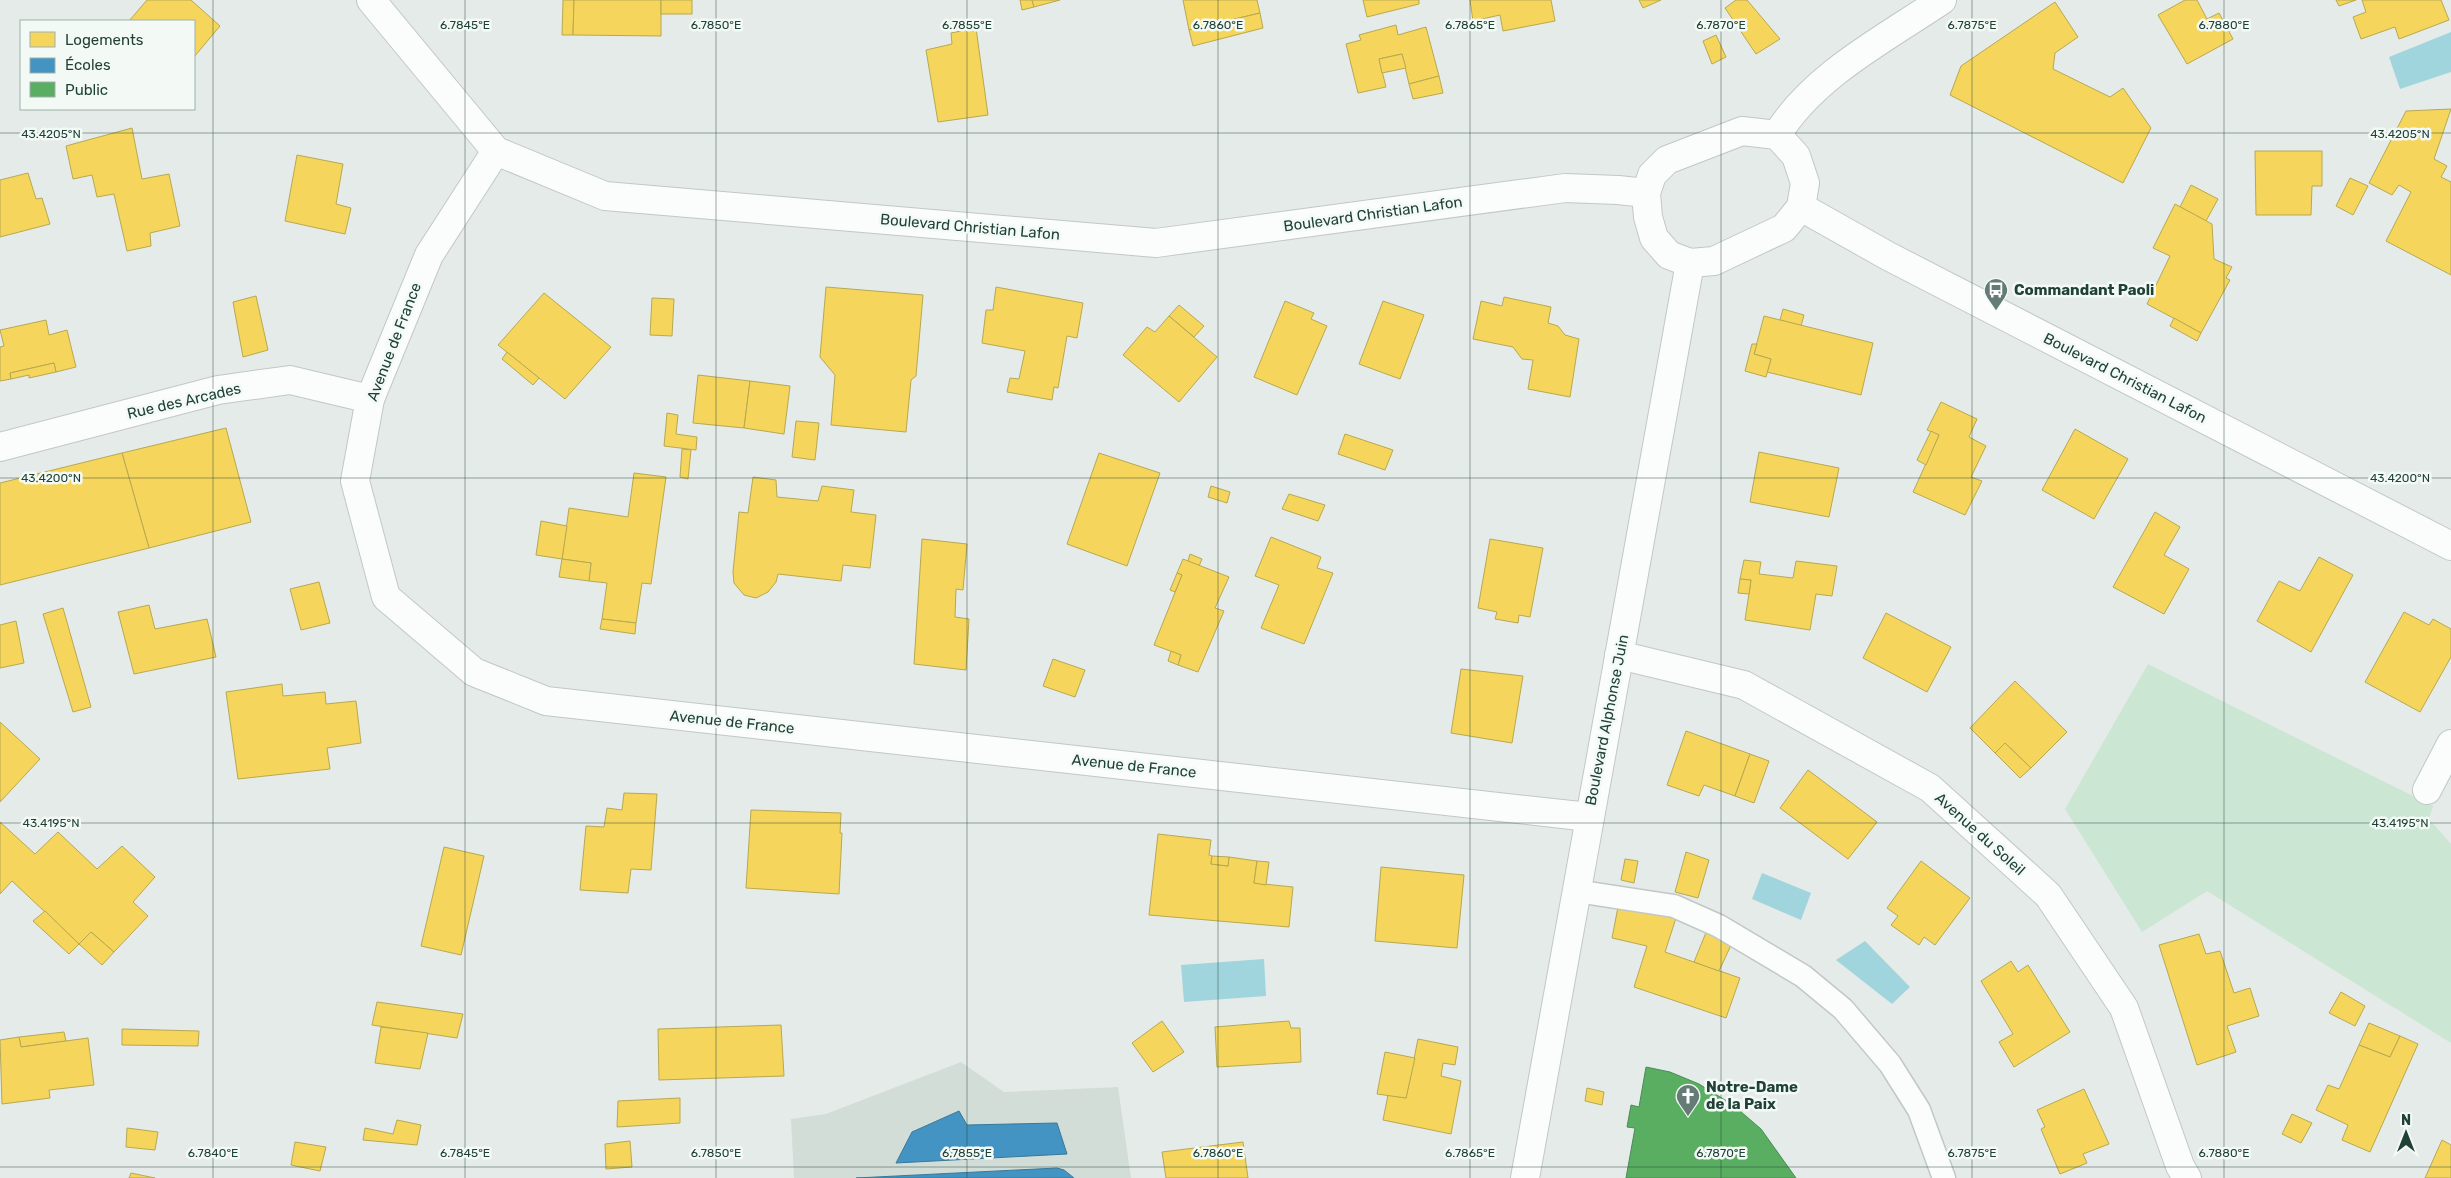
<svg xmlns="http://www.w3.org/2000/svg" width="2451" height="1178" viewBox="0 0 2451 1178" font-family="Rubik,sans-serif">
  <style>
    .built { fill: #d2ddd8 }
    .green { fill: #cce6d4 }
    .water { fill: #a1d5dd }
    .homes { fill: #f6d55c; stroke: #b6a951 }
    .schools { fill: #4393c3; stroke: #387a99 }
    .public { fill: #5aae61; stroke: #498d55 }
    .lines { fill: none; stroke-linecap: round; stroke-linejoin: round }
    .service-casing { stroke: #c2c8c5; stroke-width: 25 }
    .minor-casing { stroke: #c2c8c5; stroke-width: 30 }
    .tertiary-casing { stroke: #c2c8c5; stroke-width: 30 }
    .service { stroke: #fbfcfc; stroke-width: 22 }
    .minor { stroke: #fbfcfc; stroke-width: 28 }
    .tertiary { stroke: #fbfcfc; stroke-width: 28 }
    .ticks { fill: none; stroke: #204138; stroke-width: 1; stroke-opacity: 0.45 }
    .labels { text-anchor: middle; dominant-baseline: central; stroke-width: 5; stroke-linejoin: round; paint-order: stroke }
    .street-label { font-size: 15px; fill: #204138; stroke: #f3faf6 }
    .poi-label { font-size: 15px; font-weight: bold; fill: #204138; stroke: #f3faf6; text-anchor: start }
    .ticks-label { font-size: 12px; text-anchor: middle; fill: #204138; stroke: #f3faf6; stroke-width: 5; stroke-linejoin: round; paint-order: stroke }
  </style>
  <rect width="100%" height="100%" fill="#e5ebe8"/>
  <path class="built" d="M 961,1062 L 1004,1092 L 1118,1087 L 1131,1178 L 794,1178 L 791,1119 L 826,1114 Z"/>
  <path class="green" d="M 2148,664 L 2433,806 L 2429,819 L 2451,844 L 2451,1043 L 2207,891 L 2142,932 L 2065,809 Z"/>
  <g class="water">
    <path d="M 2451,32 L 2451,72 L 2400,89 L 2389,57 Z"/>
    <path d="M 1762,873 L 1811,893 L 1801,920 L 1752,899 Z"/>
    <path d="M 1865,941 L 1910,987 L 1892,1004 L 1836,960 Z"/>
    <path d="M 1264,959 L 1266,996 L 1184,1002 L 1181,965 Z"/>
  </g>
  <g class="homes">
    <path d="M 147,0 L 191,0 L 220,26 L 194,57 L 194,21 L 129,21 Z"/>
    <path d="M 563,0 L 574,0 L 573,35 L 562,35 Z"/>
    <path d="M 574,0 L 661,0 L 661,36 L 573,35 Z"/>
    <rect x="661" y="0" width="31" height="14"/>
    <path d="M 1020,0 L 1032,0 L 1034,7 L 1022,10 Z"/>
    <path d="M 1032,0 L 1060,0 L 1034,7 Z"/>
    <path d="M 1183,0 L 1257,0 L 1260,13 L 1189,30 Z"/>
    <path d="M 1363,0 L 1419,0 L 1419,4 L 1367,17 Z"/>
    <path d="M 1470,0 L 1551,0 L 1555,21 L 1503,31 L 1500,15 L 1473,21 Z"/>
    <path d="M 1639,0 L 1661,0 L 1643,8 Z"/>
    <path d="M 1736,0 L 1747,0 L 1780,39 L 1756,54 L 1725,8 Z"/>
    <path d="M 2185,0 L 2197,0 L 2207,19 L 2219,13 L 2233,39 L 2187,64 L 2158,15 Z"/>
    <path d="M 2336,0 L 2356,0 L 2339,6 Z"/>
    <path d="M 2362,0 L 2441,0 L 2449,20 L 2399,39 L 2395,27 L 2361,39 L 2353,17 L 2366,12 Z"/>
    <path d="M 2055,2 L 2078,37 L 2055,53 L 2053,69 L 2110,97 L 2123,88 L 2151,128 L 2123,183 L 1950,95 L 1961,66 Z"/>
    <path d="M 1260,13 L 1263,28 L 1193,46 L 1189,30 Z"/>
    <path d="M 1396,25 L 1398,35 L 1426,27 L 1439,76 L 1409,84 L 1402,54 L 1379,59 L 1386,87 L 1358,93 L 1346,44 L 1361,40 L 1359,35 Z"/>
    <path d="M 976,28 L 988,115 L 938,122 L 926,50 L 952,44 L 951,33 Z"/>
    <path d="M 1716,35 L 1726,57 L 1712,64 L 1703,41 Z"/>
    <path d="M 1402,54 L 1406,68 L 1382,73 L 1379,59 Z"/>
    <path d="M 1439,76 L 1443,93 L 1413,99 L 1409,84 Z"/>
    <path d="M 2451,109 L 2434,159 L 2447,166 L 2441,177 L 2451,182 L 2451,275 L 2386,241 L 2411,192 L 2399,185 L 2392,195 L 2369,183 L 2406,111 Z"/>
    <path d="M 132,128 L 142,179 L 169,174 L 180,226 L 150,233 L 151,246 L 127,251 L 114,194 L 97,197 L 92,175 L 73,179 L 66,146 Z"/>
    <path d="M 2255,151 L 2322,151 L 2322,186 L 2312,186 L 2311,215 L 2256,215 Z"/>
    <path d="M 297,155 L 343,164 L 336,204 L 351,208 L 345,234 L 285,221 Z"/>
    <path d="M 28,173 L 36,199 L 42,198 L 50,224 L 0,237 L 0,180 Z"/>
    <path d="M 2350,178 L 2368,186 L 2353,215 L 2336,206 Z"/>
    <path d="M 2191,185 L 2218,199 L 2206,221 L 2180,207 Z"/>
    <path d="M 2175,204 L 2212,224 L 2214,259 L 2232,267 L 2226,278 L 2230,280 L 2201,333 L 2147,304 L 2170,256 L 2153,248 Z"/>
    <path d="M 826,287 L 923,295 L 916,376 L 911,380 L 906,432 L 831,425 L 835,375 L 820,357 Z"/>
    <path d="M 996,287 L 1083,303 L 1077,338 L 1067,336 L 1058,388 L 1054,387 L 1052,400 L 1007,392 L 1010,378 L 1019,379 L 1025,351 L 982,343 L 986,310 L 993,310 Z"/>
    <path d="M 544,293 L 611,347 L 565,399 L 498,345 Z"/>
    <path d="M 256,296 L 268,350 L 243,357 L 233,302 Z"/>
    <path d="M 1504,297 L 1551,307 L 1548,323 L 1558,326 L 1565,335 L 1579,339 L 1570,397 L 1528,389 L 1533,360 L 1522,359 L 1513,347 L 1473,339 L 1481,301 L 1502,306 Z"/>
    <path d="M 652,298 L 674,299 L 672,336 L 650,335 Z"/>
    <path d="M 1285,301 L 1314,313 L 1311,319 L 1327,326 L 1297,395 L 1254,377 Z"/>
    <path d="M 1383,301 L 1424,315 L 1400,379 L 1359,364 Z"/>
    <path d="M 1179,305 L 1204,326 L 1194,337 L 1169,316 Z"/>
    <path d="M 1783,309 L 1804,315 L 1801,326 L 1780,320 Z"/>
    <path d="M 1169,316 L 1217,357 L 1179,402 L 1123,355 L 1147,327 L 1155,332 Z"/>
    <path d="M 1764,316 L 1873,343 L 1861,395 L 1767,372 L 1771,359 L 1754,354 Z"/>
    <path d="M 2174,318 L 2201,333 L 2197,341 L 2170,326 Z"/>
    <path d="M 46,320 L 49,335 L 67,330 L 76,367 L 56,372 L 54,363 L 10,373 L 11,379 L 0,381 L 0,347 L 4,346 L 0,330 Z"/>
    <path d="M 1752,344 L 1757,344 L 1754,354 L 1771,359 L 1766,377 L 1745,371 Z"/>
    <path d="M 507,352 L 539,378 L 533,385 L 502,359 Z"/>
    <path d="M 54,363 L 56,372 L 29,378 L 29,375 L 11,379 L 10,373 Z"/>
    <path d="M 698,375 L 750,381 L 744,428 L 693,423 Z"/>
    <path d="M 750,381 L 790,386 L 784,434 L 744,428 Z"/>
    <path d="M 1941,402 L 1977,419 L 1969,437 L 1986,446 L 1971,477 L 1982,481 L 1965,515 L 1913,492 L 1939,435 L 1927,430 Z"/>
    <path d="M 667,413 L 678,415 L 676,434 L 697,437 L 696,450 L 664,446 Z"/>
    <path d="M 796,421 L 819,423 L 815,460 L 792,457 Z"/>
    <path d="M 226,428 L 251,522 L 149,548 L 122,453 Z"/>
    <path d="M 2075,429 L 2128,459 L 2094,519 L 2042,490 Z"/>
    <path d="M 1931,431 L 1939,435 L 1926,465 L 1917,460 Z"/>
    <path d="M 1345,434 L 1393,450 L 1385,470 L 1338,454 Z"/>
    <path d="M 682,449 L 691,450 L 688,479 L 680,477 Z"/>
    <path d="M 1759,452 L 1839,468 L 1829,517 L 1750,502 Z"/>
    <path d="M 122,453 L 149,548 L 0,585 L 0,483 Z"/>
    <path d="M 1099,453 L 1160,473 L 1127,566 L 1067,544 Z"/>
    <path d="M 634,473 L 666,477 L 651,584 L 642,583 L 636,623 L 602,619 L 607,583 L 589,581 L 591,563 L 562,559 L 569,508 L 628,517 Z"/>
    <path d="M 753,477 L 776,480 L 777,497 L 818,501 L 822,486 L 854,490 L 851,512 L 876,515 L 870,568 L 843,565 L 841,581 L 778,574 L 776,582 L 768,592 L 756,598 L 744,595 L 734,583 L 733,572 L 739,512 L 748,513 Z"/>
    <path d="M 1211,486 L 1230,492 L 1227,503 L 1208,497 Z"/>
    <path d="M 1289,494 L 1325,505 L 1318,521 L 1282,509 Z"/>
    <path d="M 2155,512 L 2180,527 L 2164,555 L 2189,569 L 2164,614 L 2113,587 Z"/>
    <path d="M 541,521 L 567,526 L 562,559 L 536,555 Z"/>
    <path d="M 1271,537 L 1321,557 L 1317,568 L 1333,573 L 1304,644 L 1261,628 L 1279,585 L 1255,576 Z"/>
    <path d="M 922,539 L 967,544 L 963,590 L 956,589 L 955,617 L 969,619 L 966,670 L 914,664 Z"/>
    <path d="M 1490,539 L 1543,548 L 1530,617 L 1519,615 L 1518,623 L 1495,619 L 1497,612 L 1478,608 Z"/>
    <path d="M 1190,554 L 1202,559 L 1199,566 L 1188,561 Z"/>
    <path d="M 2319,557 L 2353,575 L 2311,652 L 2257,621 L 2279,581 L 2300,591 Z"/>
    <path d="M 562,559 L 591,563 L 589,581 L 559,577 Z"/>
    <path d="M 1183,559 L 1229,577 L 1215,608 L 1224,611 L 1198,672 L 1178,665 L 1181,655 L 1154,645 L 1182,575 L 1177,573 Z"/>
    <path d="M 1744,560 L 1761,562 L 1759,574 L 1793,578 L 1796,561 L 1837,566 L 1832,596 L 1816,594 L 1810,630 L 1745,620 L 1751,580 L 1740,579 Z"/>
    <path d="M 1177,573 L 1182,575 L 1175,592 L 1170,590 Z"/>
    <path d="M 1740,579 L 1751,580 L 1749,594 L 1738,593 Z"/>
    <path d="M 319,582 L 330,623 L 301,630 L 290,589 Z"/>
    <path d="M 149,605 L 155,629 L 207,619 L 216,657 L 134,674 L 118,612 Z"/>
    <path d="M 63,608 L 91,707 L 73,712 L 43,614 Z"/>
    <path d="M 2404,612 L 2429,625 L 2433,619 L 2451,629 L 2451,657 L 2420,712 L 2365,682 Z"/>
    <path d="M 1886,613 L 1951,647 L 1927,692 L 1863,658 Z"/>
    <path d="M 602,619 L 636,623 L 635,634 L 600,629 Z"/>
    <path d="M 16,621 L 24,663 L 0,668 L 0,625 Z"/>
    <path d="M 1171,651 L 1181,655 L 1178,665 L 1168,661 Z"/>
    <path d="M 1053,659 L 1085,670 L 1075,697 L 1043,686 Z"/>
    <path d="M 1461,669 L 1523,676 L 1512,743 L 1451,733 Z"/>
    <path d="M 2015,681 L 2067,732 L 2031,768 L 2005,743 L 1995,753 L 1970,728 Z"/>
    <path d="M 282,684 L 283,696 L 325,692 L 326,704 L 356,701 L 361,743 L 327,748 L 330,769 L 238,779 L 226,692 Z"/>
    <path d="M 0,722 L 40,759 L 0,802 Z"/>
    <path d="M 1686,731 L 1750,754 L 1735,796 L 1704,785 L 1699,796 L 1667,785 Z"/>
    <path d="M 2005,743 L 2031,768 L 2020,778 L 1995,753 Z"/>
    <path d="M 1750,754 L 1769,761 L 1754,803 L 1735,796 Z"/>
    <path d="M 1808,770 L 1877,822 L 1848,859 L 1780,808 Z"/>
    <path d="M 624,793 L 657,794 L 651,870 L 631,869 L 628,893 L 580,890 L 586,826 L 604,827 L 607,808 L 622,810 Z"/>
    <path d="M 751,810 L 841,813 L 840,833 L 842,833 L 839,894 L 746,888 Z"/>
    <path d="M 0,822 L 35,854 L 58,832 L 97,869 L 122,846 L 155,877 L 133,902 L 148,916 L 114,952 L 91,932 L 79,944 L 12,881 L 0,894 Z"/>
    <path d="M 1158,834 L 1211,840 L 1209,855 L 1212,856 L 1211,864 L 1228,866 L 1229,857 L 1257,861 L 1254,883 L 1293,887 L 1289,927 L 1149,915 Z"/>
    <path d="M 444,847 L 484,856 L 461,955 L 421,946 Z"/>
    <path d="M 1686,852 L 1709,860 L 1698,898 L 1675,892 Z"/>
    <path d="M 1212,856 L 1229,857 L 1228,866 L 1211,864 Z"/>
    <path d="M 1625,859 L 1638,861 L 1634,883 L 1621,880 Z"/>
    <path d="M 1257,861 L 1269,862 L 1266,885 L 1254,883 Z"/>
    <path d="M 1921,861 L 1970,898 L 1935,945 L 1924,937 L 1919,945 L 1891,925 L 1898,916 L 1887,908 Z"/>
    <path d="M 1381,867 L 1464,875 L 1457,948 L 1375,941 Z"/>
    <path d="M 1618,907 L 1676,918 L 1665,952 L 1740,978 L 1726,1018 L 1634,987 L 1647,946 L 1612,938 Z"/>
    <path d="M 45,911 L 79,944 L 69,954 L 33,921 Z"/>
    <path d="M 1707,930 L 1733,941 L 1719,971 L 1694,962 Z"/>
    <path d="M 91,932 L 114,952 L 102,965 L 79,944 Z"/>
    <path d="M 2199,934 L 2206,954 L 2220,951 L 2234,993 L 2250,988 L 2259,1016 L 2227,1026 L 2236,1052 L 2197,1065 L 2159,945 Z"/>
    <path d="M 2011,961 L 2018,972 L 2028,965 L 2070,1032 L 2014,1067 L 1999,1042 L 2013,1034 L 1981,981 Z"/>
    <path d="M 2341,992 L 2365,1006 L 2355,1026 L 2329,1013 Z"/>
    <path d="M 377,1002 L 463,1014 L 457,1038 L 372,1025 Z"/>
    <path d="M 1162,1021 L 1184,1052 L 1153,1072 L 1132,1043 Z"/>
    <path d="M 1289,1021 L 1291,1028 L 1300,1028 L 1301,1062 L 1217,1067 L 1215,1027 Z"/>
    <path d="M 2369,1023 L 2400,1036 L 2390,1057 L 2359,1045 Z"/>
    <path d="M 781,1025 L 784,1076 L 659,1080 L 658,1029 Z"/>
    <path d="M 381,1027 L 428,1033 L 420,1069 L 375,1063 Z"/>
    <path d="M 122,1029 L 199,1031 L 198,1046 L 122,1045 Z"/>
    <path d="M 64,1032 L 66,1041 L 21,1047 L 19,1037 Z"/>
    <path d="M 2400,1036 L 2418,1044 L 2370,1152 L 2342,1140 L 2348,1125 L 2316,1110 L 2328,1085 L 2339,1089 L 2359,1045 L 2390,1057 Z"/>
    <path d="M 19,1037 L 21,1047 L 88,1038 L 94,1085 L 49,1090 L 50,1098 L 2,1104 L 0,1040 Z"/>
    <path d="M 1418,1039 L 1458,1047 L 1455,1065 L 1443,1063 L 1441,1076 L 1461,1081 L 1451,1134 L 1383,1120 L 1388,1095 L 1406,1098 Z"/>
    <path d="M 1385,1052 L 1415,1058 L 1406,1098 L 1377,1094 Z"/>
    <path d="M 1587,1088 L 1604,1092 L 1602,1105 L 1585,1101 Z"/>
    <path d="M 2084,1089 L 2109,1144 L 2083,1154 L 2087,1163 L 2060,1174 L 2041,1129 L 2045,1127 L 2037,1110 Z"/>
    <path d="M 680,1098 L 680,1123 L 617,1127 L 618,1101 Z"/>
    <path d="M 2292,1114 L 2312,1123 L 2301,1143 L 2282,1134 Z"/>
    <path d="M 397,1120 L 421,1125 L 417,1145 L 363,1140 L 365,1128 L 393,1134 Z"/>
    <path d="M 127,1128 L 158,1132 L 155,1150 L 126,1147 Z"/>
    <path d="M 2442,1140 L 2451,1145 L 2451,1178 L 2425,1178 Z"/>
    <path d="M 630,1141 L 632,1167 L 606,1169 L 605,1144 Z"/>
    <path d="M 295,1142 L 326,1147 L 320,1171 L 291,1165 Z"/>
    <path d="M 1243,1142 L 1248,1178 L 1166,1178 L 1162,1152 Z"/>
    <path d="M 131,1173 L 155,1178 L 129,1178 Z"/>
  </g>
  <g class="schools">
    <path d="M 959,1111 L 967,1125 L 1057,1123 L 1067,1154 L 896,1163 L 912,1132 Z"/>
    <path d="M 1057,1168 L 1064,1170 L 1074,1178 L 856,1178 Z"/>
  </g>
  <path class="public" d="M 1646,1067 L 1670,1072 L 1699,1084 L 1733,1105 L 1761,1129 L 1796,1178 L 1626,1178 L 1635,1128 L 1627,1127 L 1631,1105 L 1639,1107 Z"/>
  <g class="lines">
    <g class="service-casing">
      <path id="service" d="M 1576,891 L 1674,906 L 1719,926 L 1803,976 L 1843,1009 L 1890,1064 L 1919,1110 L 1944,1178"/>
    </g>
    <g class="minor-casing">
      <g id="minor">
        <path d="M 1777,135 C 1812,76 1886,38 1942,0"/>
        <path d="M 496,151 L 429,255 L 370,399 L 355,481 L 386,597 L 474,672 L 546,701 L 1589,817"/>
        <path d="M 0,447 L 218,390 L 290,380 L 370,399"/>
        <path d="M 1619,655 L 1744,685 L 1930,788 L 2048,895 L 2124,1008 L 2180,1166 L 2187,1178"/>
        <path d="M 2427,790 L 2451,744"/>
      </g>
    </g>
    <g class="tertiary-casing">
      <g id="tertiary">
        <path d="M 371,0 L 496,151 L 605,196 L 1156,243 L 1565,188 L 1618,190 L 1646,193"/>
        <path d="M 1742,131 L 1777,135 L 1796,156 L 1805,183 L 1801,207 L 1784,228 L 1714,261 L 1690,263 L 1669,255 L 1654,238 L 1648,217 L 1646,193 L 1652,175 L 1667,160 Z"/>
        <path d="M 1801,207 L 1888,256 L 2451,546"/>
        <path d="M 1525,1178 L 1690,263"/>
      </g>
    </g>
    <use href="#service" class="service"/>
    <use href="#minor" class="minor"/>
    <use href="#tertiary" class="tertiary"/>
  </g>
  <path class="ticks" d="M 213,0 L 213,1178M 465,0 L 465,1178M 716,0 L 716,1178M 967,0 L 967,1178M 1218,0 L 1218,1178M 1470,0 L 1470,1178M 1721,0 L 1721,1178M 1972,0 L 1972,1178M 2224,0 L 2224,1178M 0,133 L 2451,133M 0,478 L 2451,478M 0,823 L 2451,823M 0,1167 L 2451,1167"/>
  <defs>
    <g id="bus-pin" transform="scale(1.25)"><path d="M0 17L-7.5 6A9.5 9.5 0 1 1 7.5 6Z" fill="#657c76" stroke="#f3faf6"/><path d="M-5-6H5V4H4V6H2V4H-2V6H-4V4H-5ZM-3.5-4V0h7V-4ZM-3.5 1.2v1.5H-2V1.2ZM2 1.2v1.5H3.5V1.2Z" fill="#fff"/></g>
    <g id="church-pin" transform="scale(1.25)"><path d="M0 17L-7.5 6A9.5 9.5 0 1 1 7.5 6Z" fill="#657c76" stroke="#f3faf6"/><path d="M-1.2-6h2.4v3.5h3.3v2.4h-3.3V6h-2.4V-.1h-3.3v-2.4h3.3Z" fill="#fff"/></g>
  </defs>
  <g fill-rule="evenodd">
    <use href="#bus-pin" x="1996" y="290"/>
    <use href="#church-pin" x="1688" y="1096"/>
  </g>
  <g class="labels">
    <g class="street-label">
      <text transform="translate(1373 214) rotate(-8)">Boulevard Christian Lafon</text>
      <text transform="translate(970 227) rotate(5)">Boulevard Christian Lafon</text>
      <text transform="translate(394 342) rotate(-69)">Avenue de France</text>
      <text transform="translate(2125 378) rotate(27)">Boulevard Christian Lafon</text>
      <text transform="translate(184 401) rotate(-13)">Rue des Arcades</text>
      <text transform="translate(1607 720) rotate(-79)">Boulevard Alphonse Juin</text>
      <text transform="translate(732 722) rotate(6)">Avenue de France</text>
      <text transform="translate(1134 766) rotate(6)">Avenue de France</text>
      <text transform="translate(1980 834) rotate(42)">Avenue du Soleil</text>
    </g>
    <g class="poi-label">
      <text x="2014" y="290">Commandant Paoli</text>
      <text x="1706" y="1087">Notre-Dame<tspan x="1706" dy="17">de la Paix</tspan></text>
    </g>
  </g>
  <g class="ticks-label">
    <text x="465" y="29">6.7845°E</text>
    <text x="716" y="29">6.7850°E</text>
    <text x="967" y="29">6.7855°E</text>
    <text x="1218" y="29">6.7860°E</text>
    <text x="1470" y="29">6.7865°E</text>
    <text x="1721" y="29">6.7870°E</text>
    <text x="1972" y="29">6.7875°E</text>
    <text x="2224" y="29">6.7880°E</text>
    <text x="51" y="138">43.4205°N</text>
    <text x="2400" y="138">43.4205°N</text>
    <text x="51" y="482">43.4200°N</text>
    <text x="2400" y="482">43.4200°N</text>
    <text x="51" y="827">43.4195°N</text>
    <text x="2400" y="827">43.4195°N</text>
    <text x="213" y="1157">6.7840°E</text>
    <text x="465" y="1157">6.7845°E</text>
    <text x="716" y="1157">6.7850°E</text>
    <text x="967" y="1157">6.7855°E</text>
    <text x="1218" y="1157">6.7860°E</text>
    <text x="1470" y="1157">6.7865°E</text>
    <text x="1721" y="1157">6.7870°E</text>
    <text x="1972" y="1157">6.7875°E</text>
    <text x="2224" y="1157">6.7880°E</text>
  </g>
  <rect x="20" y="20" width="175" height="90" fill="#f3faf6" stroke="#9fb0aa"/>
  <rect x="30" y="32" width="25" height="15" fill="#f6d55c" stroke="#9fb0aa"/>
  <text x="65" y="45" font-size="15" fill="#204138">Logements</text>
  <rect x="30" y="58" width="25" height="15" fill="#4393c3" stroke="#9fb0aa"/>
  <text x="65" y="70" font-size="15" fill="#204138">Écoles</text>
  <rect x="30" y="82" width="25" height="15" fill="#5aae61" stroke="#9fb0aa"/>
  <text x="65" y="95" font-size="15" fill="#204138">Public</text>
  <g transform="translate(2406 1133)" stroke="#f3faf6" stroke-width="4" paint-order="stroke">
  <path d="M0-4L9 19L0 12L-9 19Z" fill="#204138"/>
  <text y="-8" font-size="14" font-weight="bold" text-anchor="middle" fill="#204138">N</text>
  </g>
</svg>
